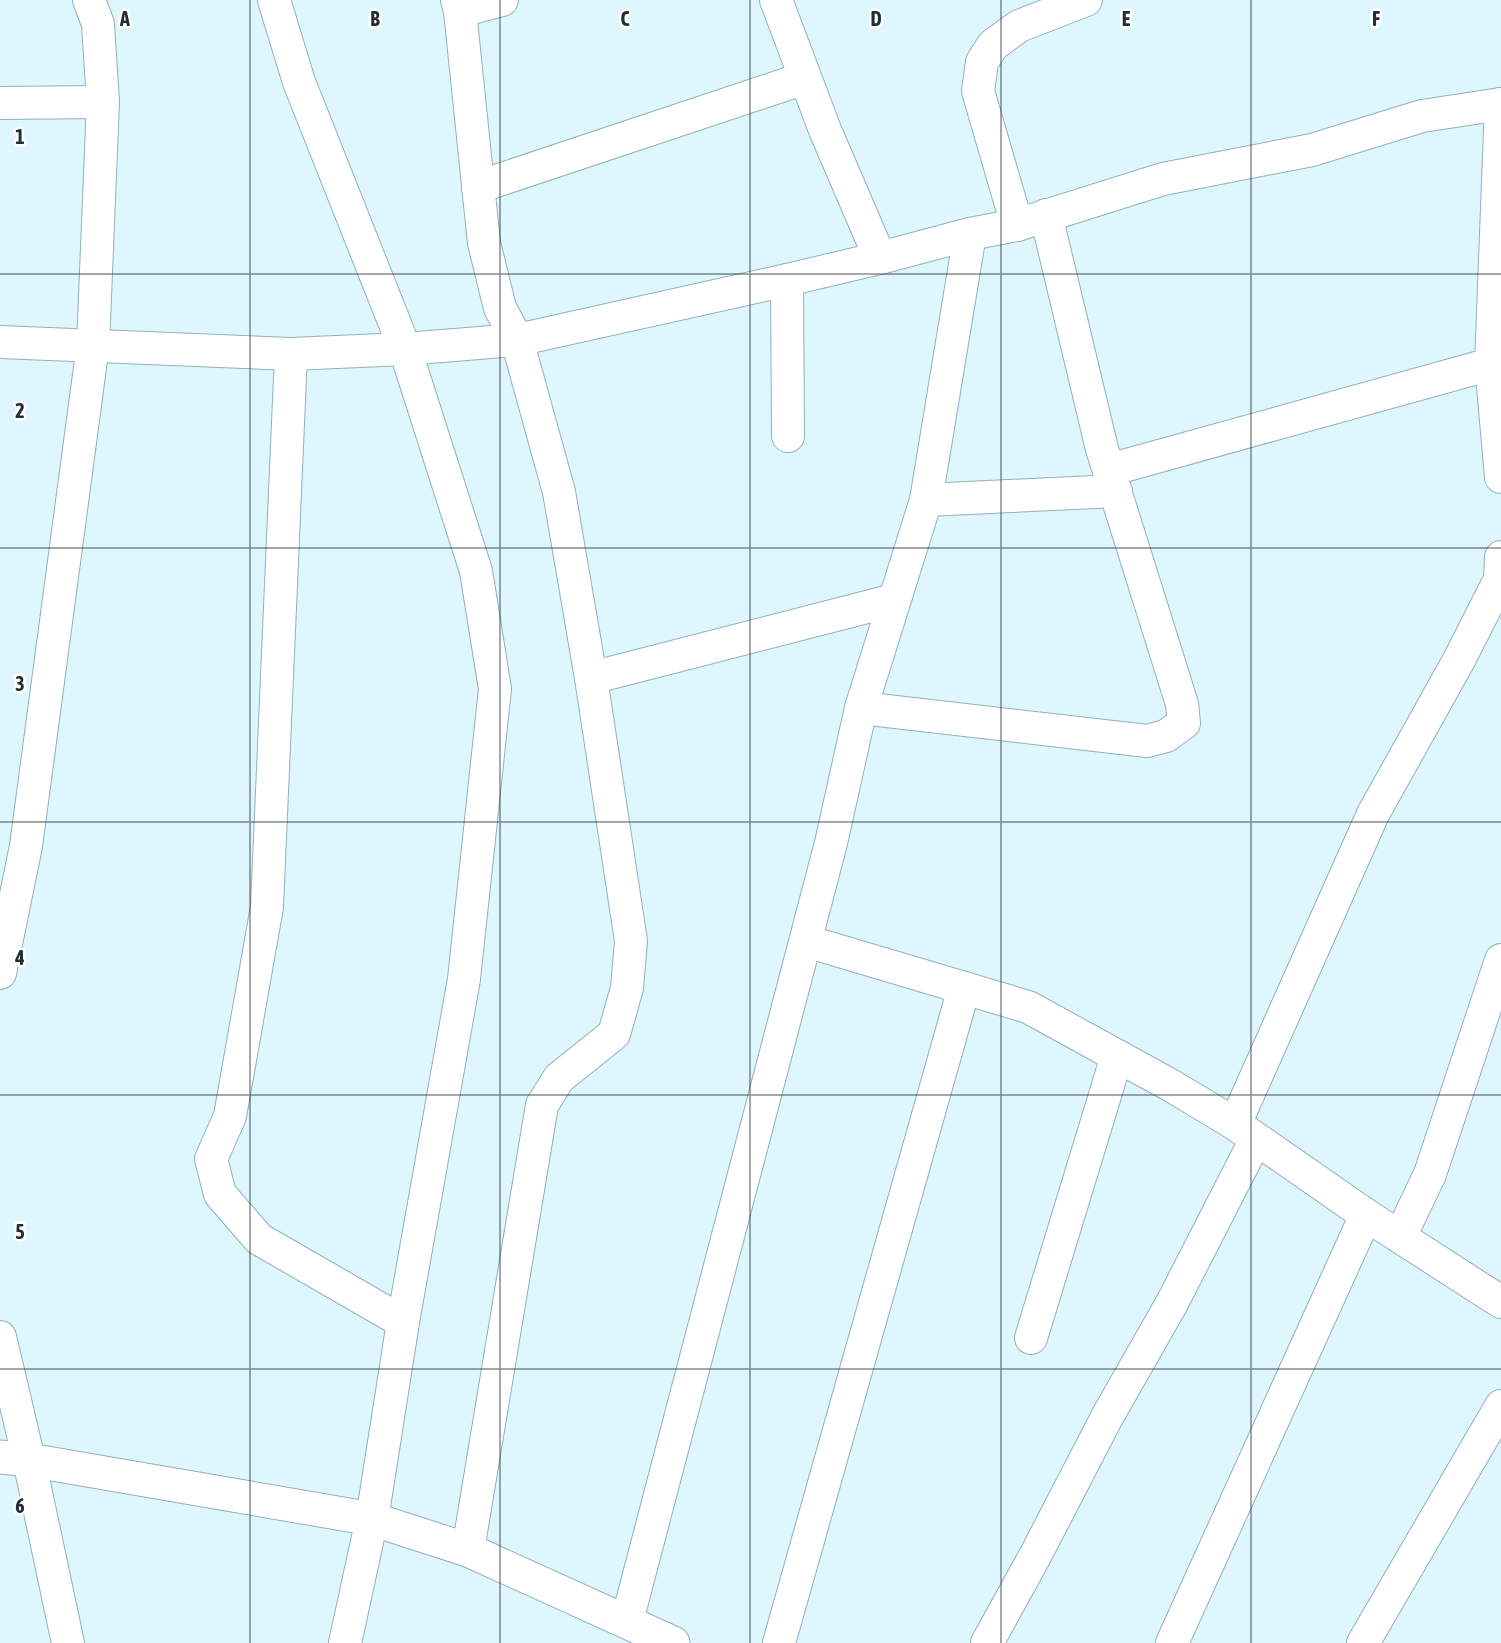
<svg xmlns="http://www.w3.org/2000/svg" width="1501" height="1643" viewBox="0 0 1501 1643" font-family="'Asap Condensed',sans-serif">
  <style>
    .lines { fill: none; stroke-linecap: round; stroke-linejoin: round }
    .minor-casing { stroke: #93b0b8; stroke-width: 34 }
    .tertiary-casing { stroke: #93b0b8; stroke-width: 35 }
    .minor { stroke: #fff; stroke-width: 32 }
    .tertiary { stroke: #fff; stroke-width: 33 }
    .grid { fill: none; stroke: #232e31; stroke-width: 1.5; stroke-opacity: 0.55 }
    .grid-label { font-size: 20px; text-anchor: middle; font-weight: bold; fill: #232e31; stroke: #fefefe; stroke-width: 5; stroke-linejoin: round; paint-order: stroke }
  </style>
  <rect width="100%" height="100%" fill="#def6fd"/>
  <g class="lines">
    <g class="minor-casing">
      <g id="minor">
        <path d="M 274,0 L 299,82 L 405,349 L 476,571 L 495,689 L 464,979 L 403,1322 L 372,1519 L 345,1643"/>
        <path d="M 457,0 L 460,11 L 484,243 L 500,308 L 517,340 L 559,492 L 591,678 L 894,600"/>
        <path d="M 776,0 L 825,130 L 880,258"/>
        <path d="M 460,11 L 502,0"/>
        <path d="M 0,103 L 103,102"/>
        <path d="M 1501,104 L 1491,364 L 1501,477"/>
        <path d="M 478,187 L 805,78"/>
        <path d="M 1017,225 L 978,91 L 982,62 L 993,45 L 1019,26 L 1086,0"/>
        <path d="M 787,280 L 788,436"/>
        <path d="M 0,342 L 291,354 L 405,349 L 517,340 L 787,280 L 880,258 L 970,234 L 1017,225 L 1163,179 L 1312,150 L 1422,116 L 1501,104"/>
        <path d="M 291,354 L 267,907 L 230,1116 L 211,1159 L 220,1194 L 259,1239 L 403,1322"/>
        <path d="M 1109,470 L 1491,364"/>
        <path d="M 926,500 L 1116,491"/>
        <path d="M 861,708 L 1147,741 L 1166,736 L 1184,723 L 1182,704 L 1102,449 L 1046,215"/>
        <path d="M 806,941 L 1028,1007 L 1172,1086 L 1235,1124 L 1366,1215 L 1501,1302"/>
        <path d="M 0,973 L 26,846 L 93,345 L 103,102 L 98,24 L 89,0"/>
        <path d="M 1235,1124 L 1373,814 L 1459,660 L 1500,579 L 1501,557"/>
        <path d="M 1400,1237 L 1430,1174 L 1501,960"/>
        <path d="M 0,1337 L 29,1460 L 68,1643"/>
        <path d="M 1031,1338 L 1117,1056"/>
        <path d="M 468,1550 L 542,1105 L 559,1078 L 614,1034 L 627,988 L 631,941 L 591,678"/>
        <path d="M 627,1621 L 831,843 L 861,708 L 926,500 L 970,234"/>
        <path d="M 779,1643 L 964,988"/>
        <path d="M 987,1643 L 1035,1556 L 1107,1417 L 1172,1303 L 1256,1139"/>
        <path d="M 1172,1643 L 1366,1215"/>
        <path d="M 1363,1643 L 1501,1406"/>
      </g>
    </g>
    <g class="tertiary-casing">
      <path id="tertiary" d="M 0,1457 L 29,1460 L 372,1519 L 468,1550 L 673,1643"/>
    </g>
    <use href="#minor" class="minor"/>
    <use href="#tertiary" class="tertiary"/>
  </g>
  <path class="grid" d="M 250,0 L 250,1643M 500,0 L 500,1643M 750,0 L 750,1643M 1001,0 L 1001,1643M 1251,0 L 1251,1643M 0,274 L 1501,274M 0,548 L 1501,548M 0,822 L 1501,822M 0,1095 L 1501,1095M 0,1369 L 1501,1369"/>
  <g class="grid-label">
    <text x="125" y="26">A</text>
    <text x="375" y="26">B</text>
    <text x="625" y="26">C</text>
    <text x="876" y="26">D</text>
    <text x="1126" y="26">E</text>
    <text x="1376" y="26">F</text>
    <text x="20" y="144">1</text>
    <text x="20" y="418">2</text>
    <text x="20" y="691">3</text>
    <text x="20" y="965">4</text>
    <text x="20" y="1239">5</text>
    <text x="20" y="1513">6</text>
  </g>
</svg>
